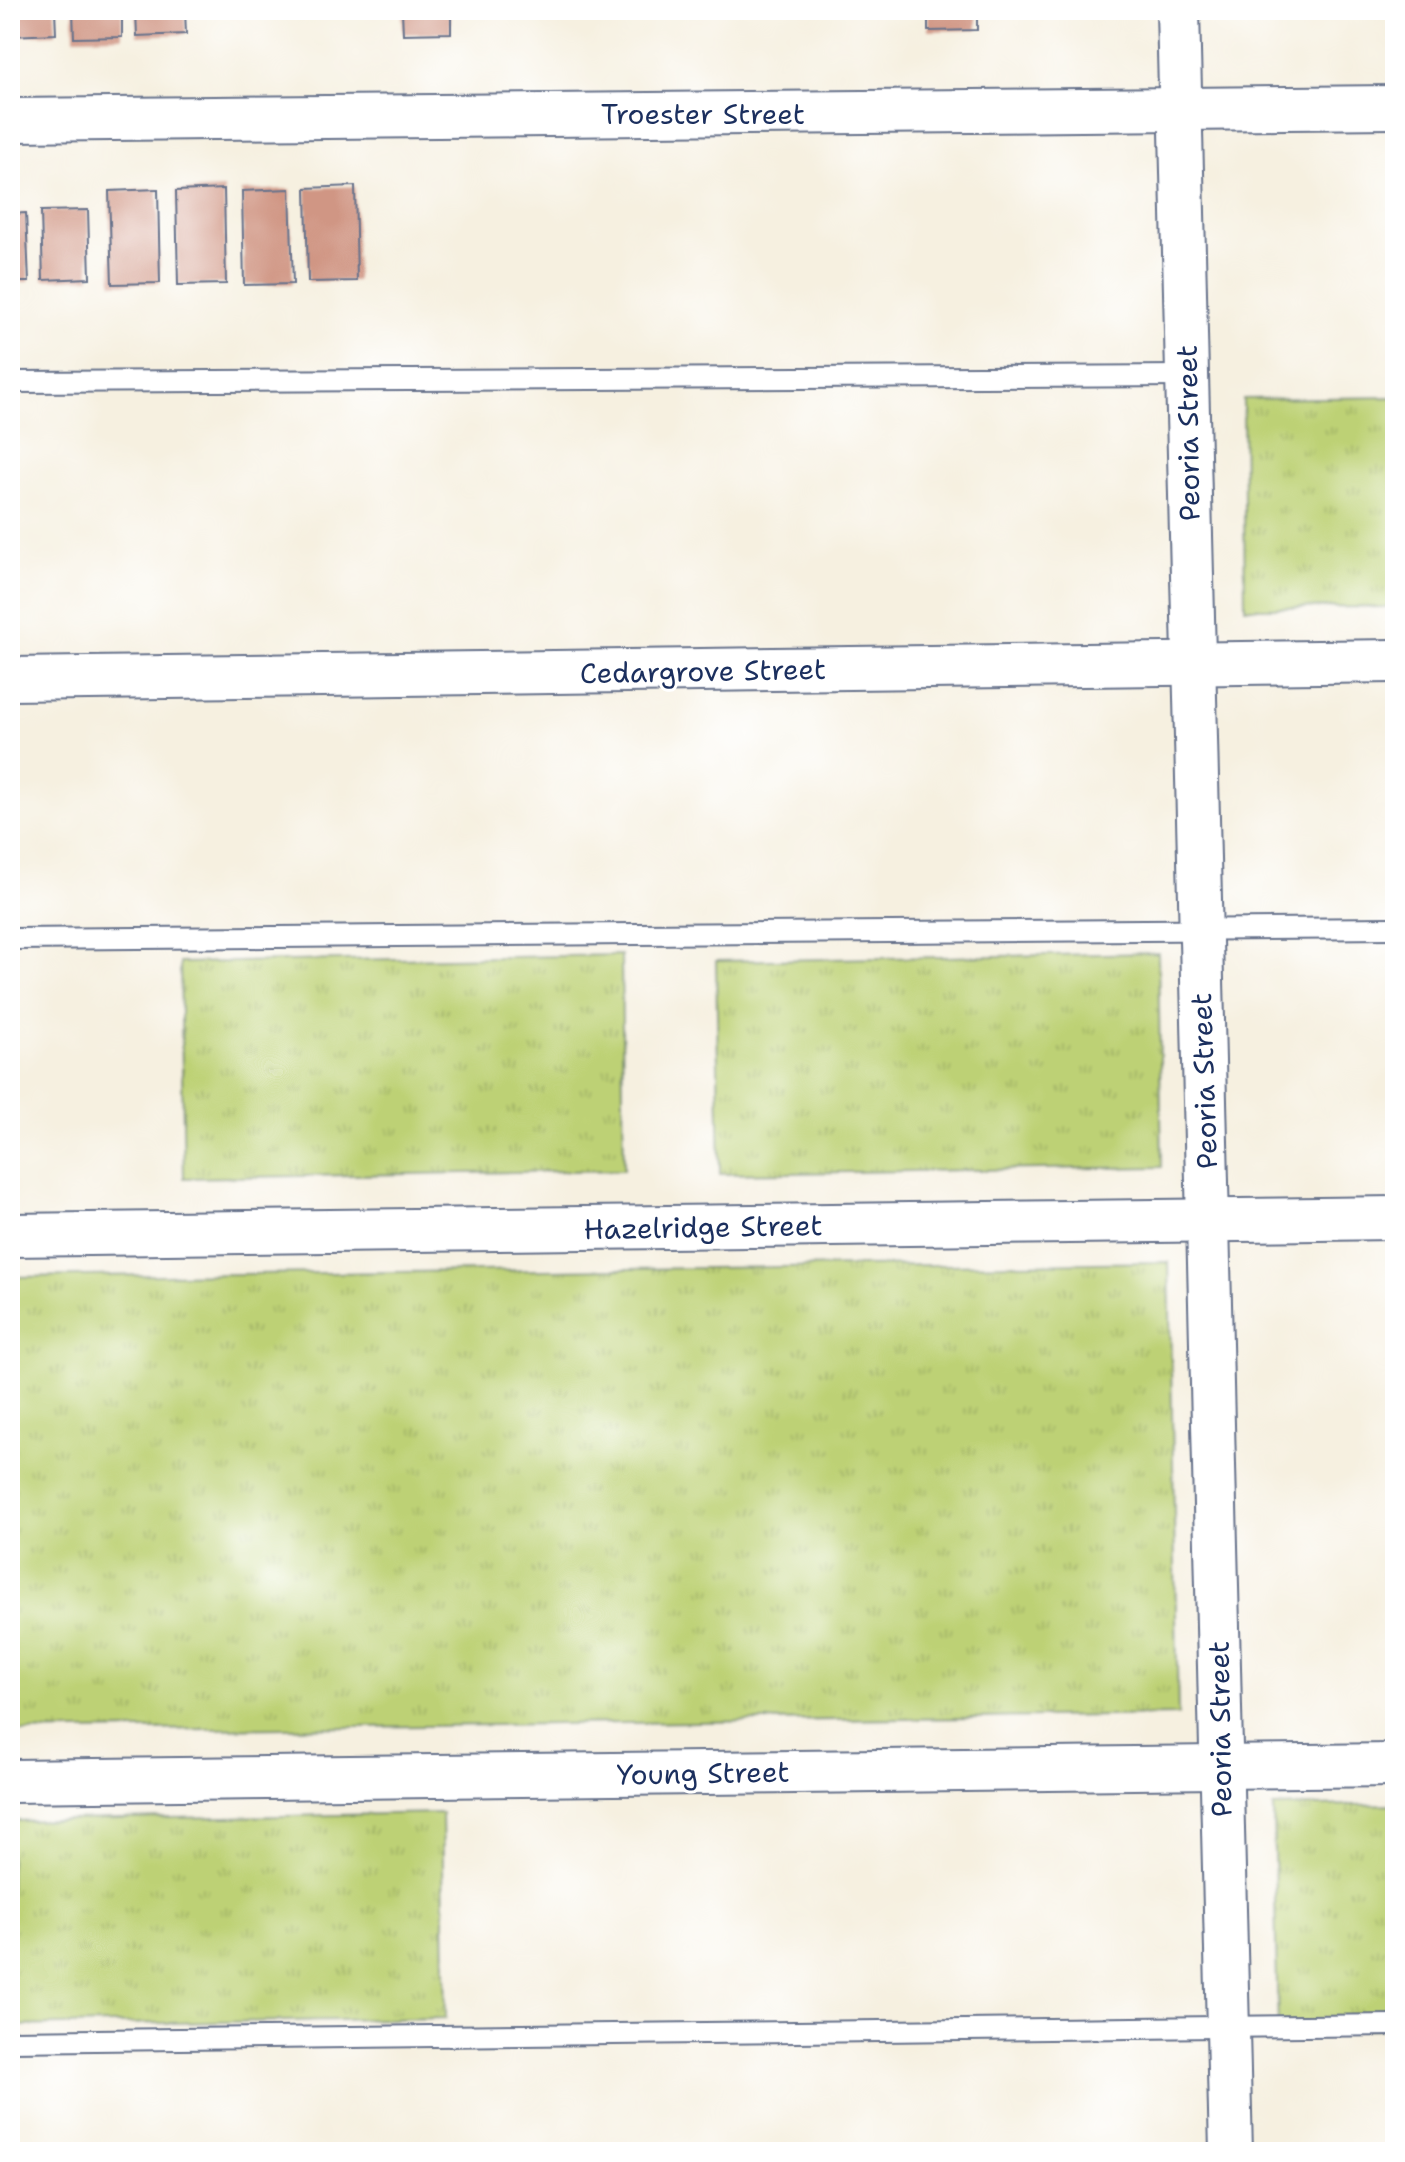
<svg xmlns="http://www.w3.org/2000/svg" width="1405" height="2162" viewBox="0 0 1405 2162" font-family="'Shantell Sans',sans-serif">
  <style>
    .grass { fill: url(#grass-tufts); stroke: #6c806a; stroke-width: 2 }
    .building { fill: #d09684 }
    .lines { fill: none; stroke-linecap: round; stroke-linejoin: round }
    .lane-casing { stroke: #68738c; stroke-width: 24 }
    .street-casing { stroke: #68738c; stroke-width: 46 }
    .lane { stroke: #fff; stroke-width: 20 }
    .street { stroke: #fff; stroke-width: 42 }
    .labels { text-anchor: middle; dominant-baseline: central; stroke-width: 6; stroke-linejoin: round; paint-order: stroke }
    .street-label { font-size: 28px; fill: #1b2f5e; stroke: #fff }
  </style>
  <defs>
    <pattern id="grass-tufts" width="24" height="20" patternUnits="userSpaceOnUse" patternTransform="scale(2)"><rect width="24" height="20" fill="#bdd175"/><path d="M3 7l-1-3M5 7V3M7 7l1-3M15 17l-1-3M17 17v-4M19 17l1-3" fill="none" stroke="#a2b468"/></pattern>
  </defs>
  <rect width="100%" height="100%" fill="#fff"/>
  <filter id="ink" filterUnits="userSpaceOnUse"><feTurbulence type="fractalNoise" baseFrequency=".0125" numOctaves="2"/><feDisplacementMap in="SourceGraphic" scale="16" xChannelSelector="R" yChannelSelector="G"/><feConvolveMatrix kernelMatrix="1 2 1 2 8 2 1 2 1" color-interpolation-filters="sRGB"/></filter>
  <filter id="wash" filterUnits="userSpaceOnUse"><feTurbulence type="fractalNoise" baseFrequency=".006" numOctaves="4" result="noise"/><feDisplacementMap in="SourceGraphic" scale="32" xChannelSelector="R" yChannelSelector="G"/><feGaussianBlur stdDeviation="1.8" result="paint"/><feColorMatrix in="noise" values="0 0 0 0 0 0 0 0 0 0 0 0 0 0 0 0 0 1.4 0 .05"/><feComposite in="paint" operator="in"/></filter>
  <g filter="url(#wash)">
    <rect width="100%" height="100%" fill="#f6f0e0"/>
    <g class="grass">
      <path d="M 1395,397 L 1395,607 L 1245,608 L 1243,399 Z"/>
      <path d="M 1158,953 L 1162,1167 L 720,1174 L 716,961 Z"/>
      <path d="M 621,955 L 624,1170 L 184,1178 L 180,963 Z"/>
      <path d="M 1169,1262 L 1178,1715 L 10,1732 L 10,1277 Z"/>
      <path d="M 1395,1804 L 1395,2028 L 1278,2031 L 1273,1807 Z"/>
      <path d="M 442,1813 L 446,2018 L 10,2026 L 10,1821 Z"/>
    </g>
    <g id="blocks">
      <g class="building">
        <path d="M 10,10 L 55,10 L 56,34 L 10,36 Z"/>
        <path d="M 73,10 L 122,10 L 122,37 L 74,38 Z"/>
        <path d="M 136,10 L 185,10 L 186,34 L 137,36 Z"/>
        <path d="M 402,10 L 451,10 L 451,33 L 403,34 Z"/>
        <path d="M 928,10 L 977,10 L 977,30 L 928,31 Z"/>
        <path d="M 355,186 L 357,281 L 308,282 L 306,188 Z"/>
        <path d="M 158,189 L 160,283 L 112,284 L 109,191 Z"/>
        <path d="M 224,189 L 226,284 L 178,285 L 176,191 Z"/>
        <path d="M 290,189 L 293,284 L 244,285 L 242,191 Z"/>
        <path d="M 88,210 L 90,278 L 43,280 L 41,211 Z"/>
        <path d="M 26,213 L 29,282 L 10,282 L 10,214 Z"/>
      </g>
    </g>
  </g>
  <g filter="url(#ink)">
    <use href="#blocks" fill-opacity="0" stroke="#68738c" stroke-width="2"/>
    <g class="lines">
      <g class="lane-casing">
        <g id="lane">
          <path d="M 10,382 L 1187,376"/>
          <path d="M 10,939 L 1395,928"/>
          <path d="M 10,2041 L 1395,2025"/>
        </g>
      </g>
      <g class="street-casing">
        <g id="street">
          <path d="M 1178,10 L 1231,2152"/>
          <path d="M 10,120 L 1395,107"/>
          <path d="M 10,679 L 1395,661"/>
          <path d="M 10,1235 L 1395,1218"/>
          <path d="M 10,1781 L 1395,1765"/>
        </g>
      </g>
      <use href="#lane" class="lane"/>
      <use href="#street" class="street"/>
    </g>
  </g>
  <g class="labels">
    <g class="street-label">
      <text x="703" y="114">Troester Street</text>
      <text transform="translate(1188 433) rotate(-91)">Peoria Street</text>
      <text transform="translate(703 671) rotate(-1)">Cedargrove Street</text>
      <text transform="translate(1204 1081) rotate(-92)">Peoria Street</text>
      <text transform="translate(703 1227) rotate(-1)">Hazelridge Street</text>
      <text transform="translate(1220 1729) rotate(-91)">Peoria Street</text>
      <text transform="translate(703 1773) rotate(-1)">Young Street</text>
    </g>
  </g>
  <rect width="1405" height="2162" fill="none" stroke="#fff" stroke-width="40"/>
</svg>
